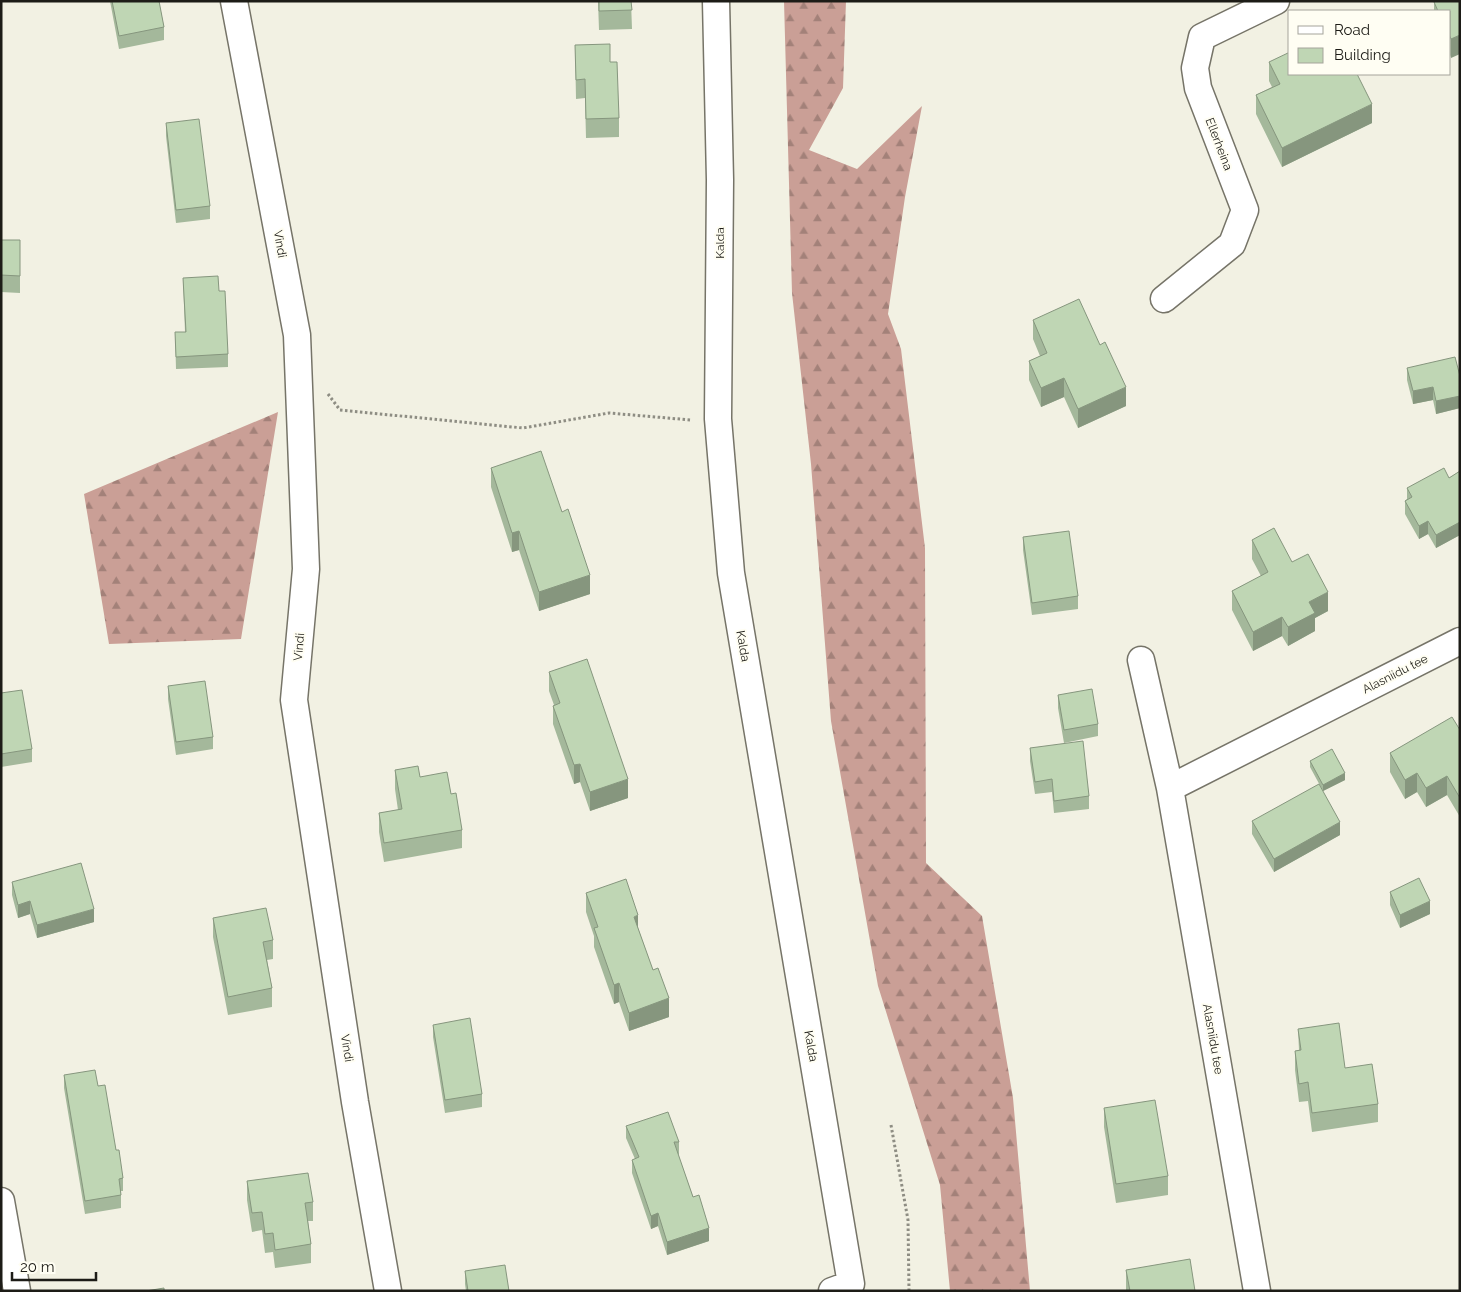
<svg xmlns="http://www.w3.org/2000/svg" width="1461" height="1292" viewBox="0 0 1461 1292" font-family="Raleway,sans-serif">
  <defs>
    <pattern id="forest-firs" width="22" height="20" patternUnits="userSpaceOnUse" patternTransform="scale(1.25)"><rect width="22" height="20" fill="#ca9f96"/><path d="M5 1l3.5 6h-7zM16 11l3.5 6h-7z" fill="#a38179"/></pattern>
  </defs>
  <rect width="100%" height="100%" fill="#f2f1e3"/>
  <path fill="url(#forest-firs)" d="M784,1H846L843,88L809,150L857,169L922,106L905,197L888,314L901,349L925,548L926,863L982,916L1013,1098L1030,1291H950L940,1185L878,986L831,721L811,464L792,293Z
    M278,412L241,639L109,644L84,494Z"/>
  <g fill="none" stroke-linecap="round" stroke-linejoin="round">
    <g stroke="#767468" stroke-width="29">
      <path id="minor" d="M234,1L297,335L306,569L294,700L355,1102L388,1291
        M716,1L720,180L718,419L731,573L851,1284L832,1291
        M1164,299L1232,244L1245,210L1198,88L1195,68L1202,37L1276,1
        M1141,660L1170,788L1257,1291
        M1170,788L1460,641
        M1,1201L17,1291"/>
    </g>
    <path stroke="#8e8d83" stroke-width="3" stroke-dasharray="2.5 2.5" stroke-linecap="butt" d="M328,394L340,410L523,428L609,413L691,420
      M891,1125L908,1220L909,1291"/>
    <use href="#minor" stroke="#fff" stroke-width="26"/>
  </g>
  <path fill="#a4b89b" d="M110,1H164L159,2L164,27V40L119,49Z
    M598,1H631L632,29L599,30Z
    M1460,1L1451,58L1450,55V11Z
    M1434,2L1438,11H1434Z
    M575,45L610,62L619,118V137L586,138L585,98L576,99Z
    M1269,62L1372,123L1282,167L1256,114V95L1272,87L1269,81Z
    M166,123L210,206V219L176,223L166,136Z
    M1,240H20V293L1,292Z
    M183,278L219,291L228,354V367L176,369L175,332H185Z
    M1033,320L1126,406L1078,428L1064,397L1041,407L1029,380V361L1040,356L1033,339Z
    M1407,368L1460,376V408L1436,414L1433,400L1413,404L1407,380Z
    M491,468L562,512L590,594L539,611L519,550L512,552L491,487Z
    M1460,471V535L1436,548L1428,534L1419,539L1405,514V501L1407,499V488L1449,478Z
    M1023,537L1078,596V609L1032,615L1023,550Z
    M1252,540L1292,562L1328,611L1315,618V631L1288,646L1282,636L1253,651L1232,610V591L1261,576L1252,559Z
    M549,672L628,798L590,811L580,782L574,784L553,724V706L554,705L549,691Z
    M168,686L213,737V749L176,755L168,699Z
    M1,693L32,749V762L1,767Z
    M1058,695L1098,724V736L1064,743L1058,708Z
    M1460,730V817L1447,795L1426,807L1417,792L1405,799L1390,772V753Z
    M1030,748L1089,796V809L1054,813L1052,792L1035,794L1030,761Z
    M1310,761L1345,780L1323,791L1310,767Z
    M395,770L420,777L451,794L462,830V848L384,862L379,832V813L398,810L395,789Z
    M1252,821L1340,835L1274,872L1252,834Z
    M12,882L94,922L37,938L30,914L18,918L12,895Z
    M1390,892L1430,914L1400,928L1390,905Z
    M586,893L638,928L669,1017L629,1031L619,1002L614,1004L594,947V936L586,912Z
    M213,918L273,940V959L267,960L272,988V1007L228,1015L213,937Z
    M433,1025L482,1094V1107L445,1113L433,1037Z
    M1298,1029L1345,1068L1378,1104V1122L1312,1132L1308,1101L1299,1102L1295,1070V1051L1299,1050Z
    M64,1075L98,1086L116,1150L123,1178V1191H121V1208L85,1214L64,1088Z
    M1104,1108L1168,1176V1195L1116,1203L1104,1127Z
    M626,1126L679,1142V1154L678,1155L709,1241L667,1255L658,1226L651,1229L632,1173V1160L635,1159L626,1138Z
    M247,1181L313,1202V1221H308L311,1244V1263L275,1268L273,1252L265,1253L262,1230L252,1232L247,1200Z
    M1126,1270L1195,1291H1126Z
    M465,1271L509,1291H466L465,1284Z"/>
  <path fill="#86967e" d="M1460,35V54L1451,58V39Z
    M1372,104V123L1282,167V148Z
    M1064,378V397L1041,407V388Z
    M1126,387V406L1078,428V409Z
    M1433,387V400L1413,404V391Z
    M1460,396V408L1436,414V401Z
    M1428,521V534L1419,539V526Z
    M1460,522V535L1436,548V535Z
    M519,531V550L512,552V533Z
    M590,575V594L539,611V592Z
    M1328,592V611L1315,618V631L1288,646V627L1309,602Z
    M1282,617V636L1253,651V632Z
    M580,764V782L574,784V765Z
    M1345,773V780L1323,791V785Z
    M1417,773V792L1405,799V780Z
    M1447,776V795L1426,807V788Z
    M628,779V798L590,811V792Z
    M1340,822V835L1274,872V859Z
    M30,901V914L18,918V905Z
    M1430,901V914L1400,928V915Z
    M94,909V922L37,938V925Z
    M638,915V934L634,917Z
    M619,983V1002L614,1004V985Z
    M669,998V1017L629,1031V1013Z
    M658,1213V1226L651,1229V1216Z
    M709,1228V1241L667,1255V1242Z"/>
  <path fill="#bfd6b4" stroke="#86967e" d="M112,1H159L164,27L119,36Z
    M599,1H631L632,10L599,11Z
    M1436,1H1460V35L1451,39L1450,36V11H1438L1434,2Z
    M610,44V62H617L619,118L586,119L585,79L576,80L575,45Z
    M1290,52V74H1357L1372,104L1282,148L1256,95L1280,84L1269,62Z
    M199,119L210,206L176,210L166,123Z
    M1,240H20V276L1,275Z
    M218,276L219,291H225L228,354L176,357L175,332H186L183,278Z
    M1079,299L1100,345L1105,342L1126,387L1078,409L1064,378L1041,388L1029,361L1047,353L1033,320Z
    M1455,357L1460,376V396L1436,401L1433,387L1413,391L1407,368Z
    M541,451L562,512L568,509L590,575L539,592L519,531L512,533L491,468Z
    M1444,468L1449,478L1460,471V522L1436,535L1428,521L1419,526L1405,501L1412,497L1407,488Z
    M1274,528L1292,562L1308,554L1328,592L1309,602L1315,613L1288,627L1282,617L1253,632L1232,591L1268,572L1252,540Z
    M1069,531L1078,596L1032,603L1023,537Z
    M587,659L628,779L590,792L580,764L574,765L553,706L560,703L549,672Z
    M205,681L213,737L176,742L168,686Z
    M1092,689L1098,724L1064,730L1058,695Z
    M22,690L32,749L1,754V693Z
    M1452,717L1460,730V798L1447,776L1426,788L1417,773L1405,780L1390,753Z
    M1083,741L1089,796L1054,801L1052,779L1035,782L1030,748Z
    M1332,749L1345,773L1323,785L1310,761Z
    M418,766L420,777L447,772L451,794L456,793L462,830L384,843L379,813L402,809L395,770Z
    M1319,784L1340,822L1274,859L1252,821Z
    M81,863L94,909L37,925L30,901L18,905L12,882Z
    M1419,878L1430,901L1400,915L1390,892Z
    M626,879L638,915L634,917L653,970L658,968L669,998L629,1013L619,983L614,985L594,928L598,927L586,893Z
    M266,908L273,940L263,942L272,988L228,997L213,918Z
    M470,1018L482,1094L445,1100L433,1025Z
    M1339,1023L1345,1068L1372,1064L1378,1104L1312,1113L1308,1082L1299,1084L1295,1051L1301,1050L1298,1029Z
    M95,1070L98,1086L105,1085L116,1150H119L123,1178L119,1179L121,1195L85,1201L64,1075Z
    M1155,1100L1168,1176L1116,1184L1104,1108Z
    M668,1112L679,1142H674L693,1197L699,1195L709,1228L667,1242L658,1213L651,1216L632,1160L639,1157L626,1126Z
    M308,1173L313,1202L305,1203L311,1244L275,1250L273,1233L265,1234L262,1212L252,1213L247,1181Z
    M1190,1259L1195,1291H1130L1126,1270Z
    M505,1265L509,1291H468L465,1271Z
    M164,1288V1291H146Z"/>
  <g text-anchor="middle" stroke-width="4" stroke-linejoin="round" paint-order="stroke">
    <g font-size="12" fill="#1d1c17" stroke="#fffef3">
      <text transform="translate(1219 144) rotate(69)" y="4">Ellerheina</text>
      <text transform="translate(720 243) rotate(-90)" y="4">Kalda</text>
      <text transform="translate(280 244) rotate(80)" y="4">Vindi</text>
      <text transform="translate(743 646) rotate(80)" y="4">Kalda</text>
      <text transform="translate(299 647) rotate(-85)" y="4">Vindi</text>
      <text transform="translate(1395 674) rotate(-27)" y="4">Alasniidu tee</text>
      <text transform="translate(1213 1039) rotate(80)" y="4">Alasniidu tee</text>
      <text transform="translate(811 1046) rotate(80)" y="4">Kalda</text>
      <text transform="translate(347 1048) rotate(81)" y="4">Vindi</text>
    </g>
  </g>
  <rect width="1461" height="1292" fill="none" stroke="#1d1c17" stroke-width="5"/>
  <rect x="1288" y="10" width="162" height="65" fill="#fffef3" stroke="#a5a49b"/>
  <rect x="1298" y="26" width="25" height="8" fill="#ffffff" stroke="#a5a49b"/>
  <text x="1334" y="35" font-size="15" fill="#1d1c17">Road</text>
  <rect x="1298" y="48" width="25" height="15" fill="#bfd6b4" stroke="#a5a49b"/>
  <text x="1334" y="60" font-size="15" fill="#1d1c17">Building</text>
  <path d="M12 1272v8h84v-8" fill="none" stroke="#1d1c17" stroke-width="2.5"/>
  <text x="20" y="1272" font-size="15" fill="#1d1c17" stroke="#fffef3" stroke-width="4" paint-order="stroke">20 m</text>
</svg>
